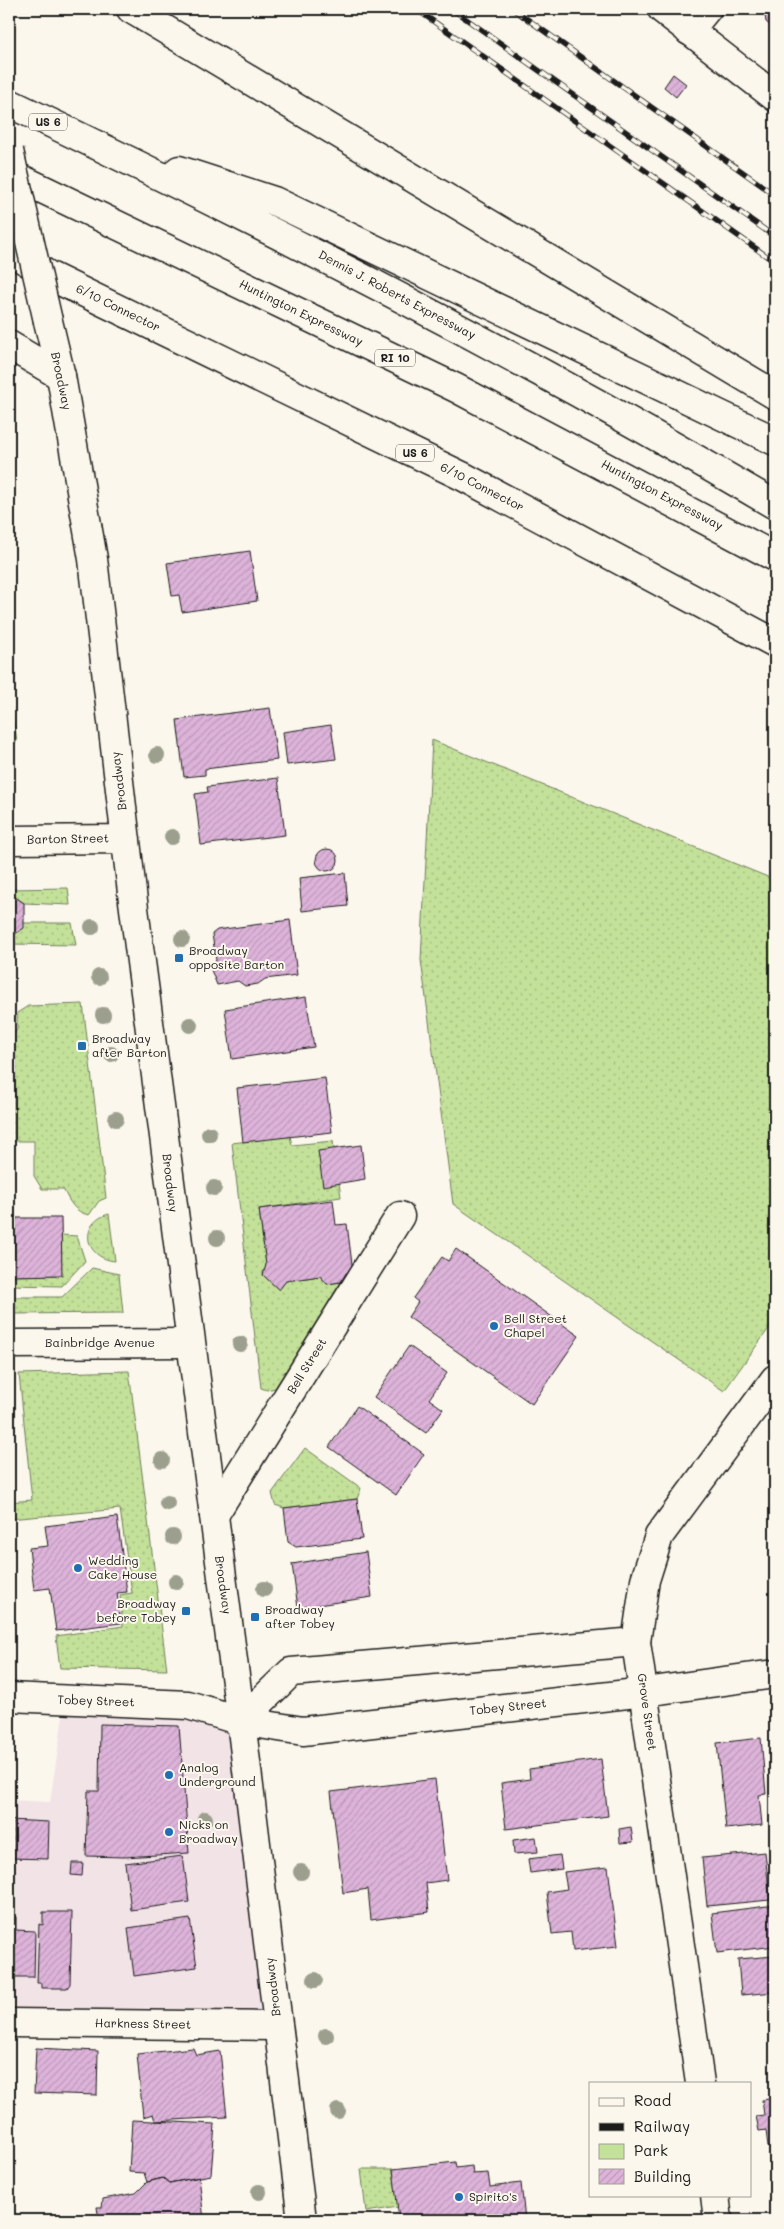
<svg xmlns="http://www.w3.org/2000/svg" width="784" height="2229" viewBox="0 0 784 2229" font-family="Mali,sans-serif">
  <defs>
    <pattern id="green-dots" width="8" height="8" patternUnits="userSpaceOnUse" patternTransform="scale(1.25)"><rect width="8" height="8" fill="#c3e199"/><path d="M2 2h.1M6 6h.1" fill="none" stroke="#a7c083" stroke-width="1.8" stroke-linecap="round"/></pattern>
    <pattern id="building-hatch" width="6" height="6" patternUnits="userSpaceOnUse" patternTransform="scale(1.25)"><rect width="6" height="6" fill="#ddb3da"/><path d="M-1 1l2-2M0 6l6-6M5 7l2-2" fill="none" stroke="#bd99ba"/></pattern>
  </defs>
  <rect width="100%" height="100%" fill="#fbf7ec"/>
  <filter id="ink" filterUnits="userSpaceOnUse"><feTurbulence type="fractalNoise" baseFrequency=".02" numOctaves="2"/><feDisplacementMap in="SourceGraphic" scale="10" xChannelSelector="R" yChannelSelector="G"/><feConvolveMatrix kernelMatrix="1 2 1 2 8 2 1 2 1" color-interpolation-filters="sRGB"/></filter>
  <g filter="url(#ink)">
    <path fill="#f2e3e7" d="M82,1694L223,1699L263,2028L9,2026V1800L50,1802L66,1696Z"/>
    <path fill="url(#green-dots)" stroke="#707e5a" d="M432,740L775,880V1320L724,1391L453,1204L421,960Z
      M68,888L70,905L24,903L9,893V889Z
      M23,923H72L76,945L9,944V936L12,935Z
      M83,1004L106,1198L99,1201L89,1215C74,1212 70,1202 63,1189H42L34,1176V1141H9V1038L17,1030V1013L28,1006Z
      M290,1136L292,1145L333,1141L341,1197L259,1209L266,1265L263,1275L278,1289L286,1281L320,1276L327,1284L341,1282L275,1388L267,1390L261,1388L232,1143Z
      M109,1214L115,1261C83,1258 79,1222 109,1214Z
      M61,1235L77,1236L85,1261L62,1286L9,1285V1276L61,1275Z
      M92,1268L119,1274L123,1313L9,1314V1297H62Z
      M129,1371L167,1670L60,1668L56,1636L123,1626L120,1595L132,1593L120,1509L9,1519V1502L32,1500L19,1374Z
      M305,1448L361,1488L357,1499L284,1508L275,1505L272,1493Z
      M361,2169H393L398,2207L366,2212Z"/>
    <path fill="#c3e199" stroke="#707e5a" d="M9,691L17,741L9,750Z"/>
    <path fill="url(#building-hatch)" stroke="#1c1c1c" d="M764,9H775V29L766,22Z
      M673,74L686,84L676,97L664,87Z
      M250,551L257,601L182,612L179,595L172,596L167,563Z
      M270,708L277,760L205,769V775L184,777L177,720Z
      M331,725L336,759L287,765L283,732Z
      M278,778L285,835L201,845L195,794L208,792L207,787Z
      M316 860a11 11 0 1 1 22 0a11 11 0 1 1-22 0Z
      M345,873L348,906L302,911L299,878Z
      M9,893L24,903V928L12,936H9Z
      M290,920L297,975L265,979L258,984L245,986L238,981L217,985L211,970L216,960L212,934L217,930Z
      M306,997L314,1047L232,1059L225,1009Z
      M325,1078L332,1132L243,1142L237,1088Z
      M361,1145L365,1179L323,1186L318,1151Z
      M333,1200L336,1225L347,1224L353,1272L346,1273L341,1282L327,1284L320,1276L286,1281L279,1290L263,1275L266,1265L259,1209Z
      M9,1218H61L62,1275L9,1276Z
      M456,1249L579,1336L532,1404L408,1317L418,1302L413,1298L442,1257L448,1261Z
      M409,1346L447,1373L429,1399L443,1409L426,1433L374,1397Z
      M357,1406L424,1454L396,1495L329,1447Z
      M357,1499L362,1539L296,1547L288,1542L284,1508Z
      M117,1517L127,1592L117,1593L121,1623L56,1631L50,1588L34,1590L29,1548L48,1546L45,1526Z
      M366,1552L372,1597L298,1608L292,1564Z
      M100,1724L179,1726L189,1853L124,1857L86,1856L88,1791H99Z
      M761,1738L766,1794L759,1795L762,1825L726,1829L717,1743Z
      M601,1759L608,1816L506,1829L501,1783L530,1779L529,1769Z
      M435,1779L447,1880L426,1883L429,1912L371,1920L368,1889L343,1893L331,1792Z
      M9,1820L49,1822L48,1859L9,1858Z
      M631,1827L633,1842L620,1843L619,1829Z
      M536,1837L538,1852L514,1854L513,1840Z
      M765,1852L770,1900L707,1906L702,1858Z
      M560,1855L562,1869L530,1873L528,1859Z
      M183,1856L189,1902L131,1910L125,1863Z
      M72,1863H83L82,1876L71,1875Z
      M608,1867L618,1946L573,1951L571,1932L552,1934L547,1892L567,1889L564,1872Z
      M775,1905V1946L717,1953L712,1913Z
      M43,1912H72L70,1984L67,1988H41V1983H37L39,1924L43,1925Z
      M9,1916L16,1917V1930L35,1931L34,1977H14V1982H9Z
      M190,1919L197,1967L134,1976L128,1928Z
      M775,1956V1992L741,1995L738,1959Z
      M36,2048L98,2051L97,2095L34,2093Z
      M193,2048L196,2055L220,2051L227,2117L155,2121L153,2114L143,2117L137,2054Z
      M775,2098V2146L768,2147L766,2130L759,2131L756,2116L764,2115L762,2100Z
      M132,2120L215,2124L211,2175L169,2183L163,2178L147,2182L144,2173L129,2172Z
      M455,2162L456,2168L472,2166L473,2174L488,2173L490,2187L521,2183L525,2220H399L393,2169Z
      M199,2177L204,2220H99L97,2207H102L103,2199L136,2193L147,2182L163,2178L169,2183Z"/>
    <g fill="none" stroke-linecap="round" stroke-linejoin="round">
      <g stroke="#1c1c1c" stroke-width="31">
        <path id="street" d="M689,31L707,9
          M9,1344L190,1343
          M214,1515L400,1216
          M9,1697L188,1705L241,1721
          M9,2023L277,2026
          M700,2083L636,1642L645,1580L659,1536L775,1379
          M715,2195L718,2220"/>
      </g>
      <g stroke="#1c1c1c" stroke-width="31">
        <path id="secondary" d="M662,9L775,97
          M48,321L61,376L93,559L133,901L241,1721L302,2220
          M9,840L126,839
          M241,1721L303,1731L645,1692L775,1674
          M241,1721L291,1672L636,1642"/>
      </g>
      <g stroke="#1c1c1c" stroke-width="31">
        <path id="highway" d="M131,9L775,395
          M9,103C270,227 526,358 775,505
          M179,170L274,201L775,441
          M9,173L456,388L775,557
          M9,250L48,275L464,477L775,643
          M9,345L61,376"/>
      </g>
      <use href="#street" stroke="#fbf7ec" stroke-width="28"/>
      <use href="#secondary" stroke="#fbf7ec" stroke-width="28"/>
      <use href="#highway" stroke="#fbf7ec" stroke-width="28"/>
      <g stroke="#1c1c1c" stroke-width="5.5">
        <path id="rail" d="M416,9L775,262
          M452,9L775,237
          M513,9L775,195"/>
      </g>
      <use href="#rail" stroke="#fbf7ec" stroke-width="4" stroke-dasharray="11" stroke-linecap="butt"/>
      <g stroke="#1c1c1c" stroke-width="31" stroke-linecap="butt">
        <path id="secondary-bridge" d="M9,151L48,321"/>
      </g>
      <use href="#secondary-bridge" stroke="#fbf7ec" stroke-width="28"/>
    </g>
    <g fill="#9c9f8e">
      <circle cx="157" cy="755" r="8"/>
      <circle cx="172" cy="837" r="8"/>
      <circle cx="92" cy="927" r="8"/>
      <circle cx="182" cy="939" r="8"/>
      <circle cx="99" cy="977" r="8"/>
      <circle cx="103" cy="1015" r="8"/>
      <circle cx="190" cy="1025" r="8"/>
      <circle cx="111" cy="1054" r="8"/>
      <circle cx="116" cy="1119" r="8"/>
      <circle cx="209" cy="1134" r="8"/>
      <circle cx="214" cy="1188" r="8"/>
      <circle cx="217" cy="1238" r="8"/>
      <circle cx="240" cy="1344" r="8"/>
      <circle cx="162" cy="1460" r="8"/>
      <circle cx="167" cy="1503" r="8"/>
      <circle cx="173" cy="1537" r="8"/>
      <circle cx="176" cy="1582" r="8"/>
      <circle cx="264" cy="1589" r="8"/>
      <circle cx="205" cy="1819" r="8"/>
      <circle cx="301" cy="1872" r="8"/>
      <circle cx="315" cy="1980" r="8"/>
      <circle cx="326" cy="2036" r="8"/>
      <circle cx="338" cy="2111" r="8"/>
      <circle cx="259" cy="2192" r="8"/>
    </g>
  </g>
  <g fill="#1f6fb2" stroke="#fbf7ec" stroke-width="2">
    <rect x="174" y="953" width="10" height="10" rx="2.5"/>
    <rect x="77" y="1041" width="10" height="10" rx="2.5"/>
    <circle cx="494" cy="1326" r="5"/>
    <circle cx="78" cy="1568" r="5"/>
    <rect x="181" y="1606" width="10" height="10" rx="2.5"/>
    <rect x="250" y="1612" width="10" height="10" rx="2.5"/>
    <circle cx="169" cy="1775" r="5"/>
    <circle cx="169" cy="1832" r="5"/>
    <circle cx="459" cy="2197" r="5"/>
  </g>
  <g text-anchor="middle" stroke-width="4" stroke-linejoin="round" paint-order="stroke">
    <g fill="#fbf7ec" stroke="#5f5e5a" stroke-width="1">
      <rect x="29" y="113.5" width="38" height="17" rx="4"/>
      <rect x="375" y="349.5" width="40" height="17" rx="4"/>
      <rect x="396" y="444.5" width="38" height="17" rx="4"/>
    </g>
    <g font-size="11" font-weight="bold" fill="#1c1c1c">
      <text x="48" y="126">US 6</text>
      <text x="395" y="362">RI 10</text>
      <text x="415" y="457">US 6</text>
    </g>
    <g font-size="12" fill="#1c1c1c" stroke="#fbf7ec">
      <text transform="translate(397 295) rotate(28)" y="4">Dennis J. Roberts Expressway</text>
      <text transform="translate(118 308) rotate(26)" y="4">6/10 Connector</text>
      <text transform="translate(301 313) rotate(26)" y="4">Huntington Expressway</text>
      <text transform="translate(61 381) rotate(78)" y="4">Broadway</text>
      <text transform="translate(482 487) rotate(27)" y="4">6/10 Connector</text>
      <text transform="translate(662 495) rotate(28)" y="4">Huntington Expressway</text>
      <text transform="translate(119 781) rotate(-97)" y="4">Broadway</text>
      <text transform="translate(68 839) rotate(-1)" y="4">Barton Street</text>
      <text transform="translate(170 1183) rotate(83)" y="4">Broadway</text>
      <text x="100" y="1347">Bainbridge Avenue</text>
      <text transform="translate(307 1366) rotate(-58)" y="4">Bell Street</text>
      <text transform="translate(223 1585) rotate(82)" y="4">Broadway</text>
      <text transform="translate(96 1701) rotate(2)" y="4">Tobey Street</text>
      <text transform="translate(508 1707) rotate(-6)" y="4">Tobey Street</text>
      <text transform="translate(647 1712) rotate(82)" y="4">Grove Street</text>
      <text transform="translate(273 1987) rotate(-97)" y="4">Broadway</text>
      <text transform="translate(143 2024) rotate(1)" y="4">Harkness Street</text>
    </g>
    <g font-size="12" fill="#1c1c1c" stroke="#fbf7ec" text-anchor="start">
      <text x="189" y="955">Broadway<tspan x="189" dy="14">opposite Barton</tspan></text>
      <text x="92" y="1043">Broadway<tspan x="92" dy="14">after Barton</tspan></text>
      <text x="504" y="1323">Bell Street<tspan x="504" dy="14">Chapel</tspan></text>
      <text x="88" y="1565">Wedding<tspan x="88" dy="14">Cake House</tspan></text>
      <text x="176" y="1608" text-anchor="end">Broadway<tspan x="176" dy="14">before Tobey</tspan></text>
      <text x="265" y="1614">Broadway<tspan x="265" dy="14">after Tobey</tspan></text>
      <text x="179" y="1772">Analog<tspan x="179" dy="14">Underground</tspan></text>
      <text x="179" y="1829">Nicks on<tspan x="179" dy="14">Broadway</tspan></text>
      <text x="469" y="2201">Spirito's</text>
    </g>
  </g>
  <rect width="784" height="2229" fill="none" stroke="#fbf7ec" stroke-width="30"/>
  <rect x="15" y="15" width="754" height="2199" fill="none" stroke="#1c1c1c" stroke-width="2" filter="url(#ink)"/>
  <rect x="589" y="2082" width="162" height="115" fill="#fbf7ec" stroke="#a29f99"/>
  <rect x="599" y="2098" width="25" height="8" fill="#fbf7ec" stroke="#a29f99"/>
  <text x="634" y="2106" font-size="15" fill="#1c1c1c">Road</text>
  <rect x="599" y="2123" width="25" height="8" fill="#1c1c1c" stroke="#a29f99"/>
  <text x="634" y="2132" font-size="15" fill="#1c1c1c">Railway</text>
  <rect x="599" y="2144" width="25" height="15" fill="#c3e199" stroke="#a29f99"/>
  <text x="634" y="2156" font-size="15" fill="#1c1c1c">Park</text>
  <rect x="599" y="2169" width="25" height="15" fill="url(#building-hatch)" stroke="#a29f99"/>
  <text x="634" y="2182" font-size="15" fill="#1c1c1c">Building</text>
</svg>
